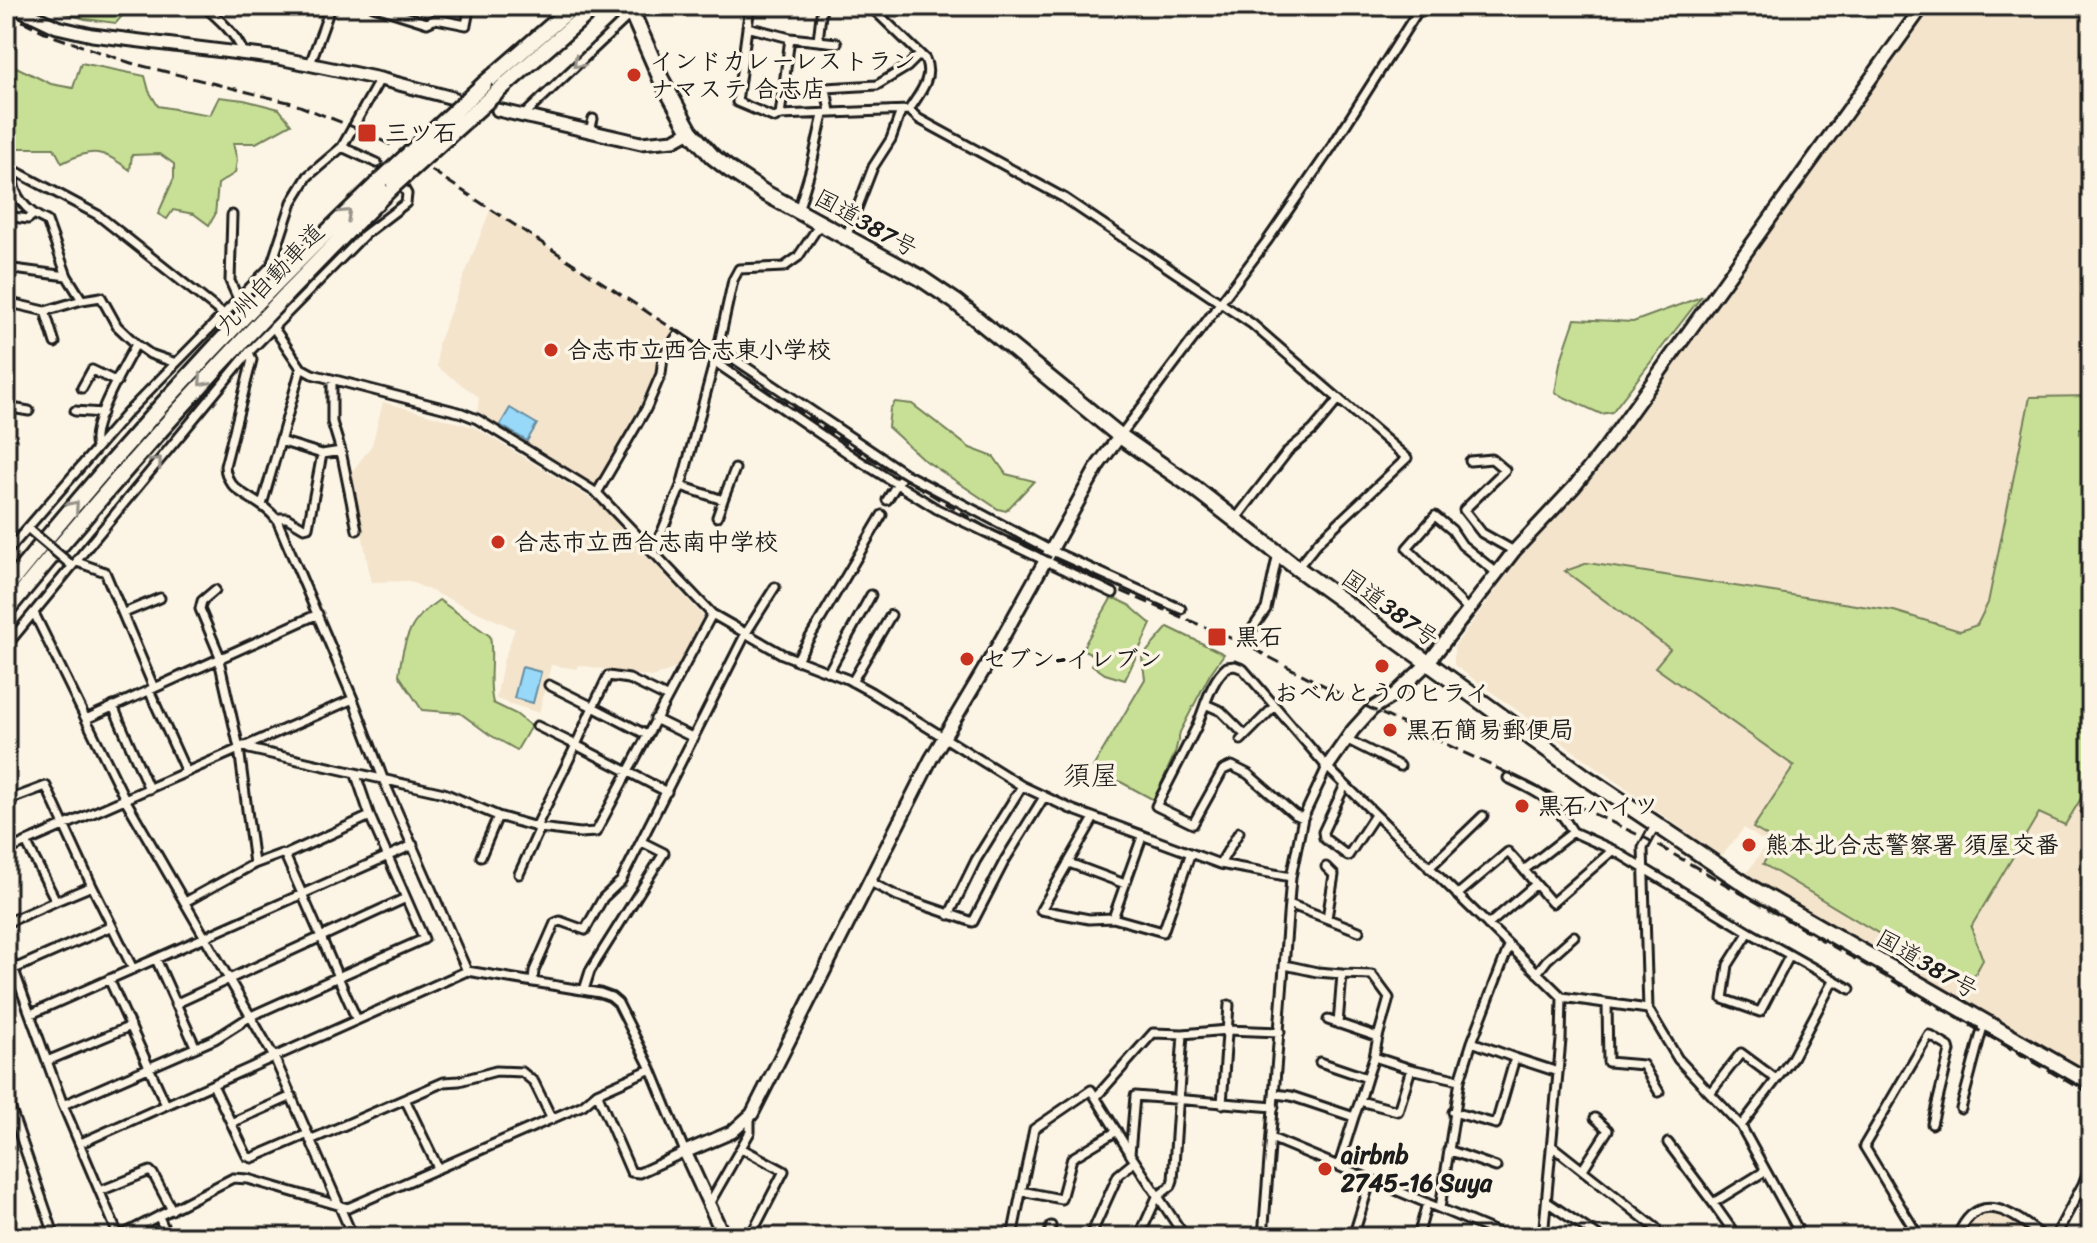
<svg xmlns="http://www.w3.org/2000/svg" width="2097" height="1243" viewBox="0 0 2097 1243" font-family="Sriracha,'Klee One',sans-serif">
  <rect width="100%" height="100%" fill="#fcf5e5"/>
  <filter id="ink" filterUnits="userSpaceOnUse"><feTurbulence type="fractalNoise" baseFrequency=".0125" numOctaves="2"/><feDisplacementMap in="SourceGraphic" scale="16" xChannelSelector="R" yChannelSelector="G"/><feConvolveMatrix kernelMatrix="1 2 1 2 8 2 1 2 1" color-interpolation-filters="sRGB"/></filter>
  <g filter="url(#ink)">
    <path fill="#f4e4cc" d="M1933,6H2091V1075L1746,874L1767,844L1744,828L1721,857L1454,665V647L1525,550L1578,493Z
      M491,208L676,333L660,357L657,373L596,488L477,415L479,397L437,367L438,343Z
      M383,402L474,427L598,503L706,619L679,667L651,677L579,665L577,669L551,665L539,713L496,699L503,662L515,629L409,581L371,582L351,473L372,445Z
      M1998,1214L2007,1215L2037,1237H1961L1972,1220L1982,1215Z"/>
    <path fill="#c8e096" stroke="#727e59" stroke-width="2" d="M43,6H136L127,10L116,23L85,19Z
      M6,62L51,84L73,88L81,63L145,76L149,91L158,106L210,115L219,97L244,100L279,109L291,124L256,143H233L237,160L235,173L218,184L215,215L209,225L194,214L173,210L167,219L158,214L174,178V164L160,154L132,155L130,170C101,150 95,147 62,163L54,148H6Z
      M1701,297L1612,412L1601,414L1555,393L1560,363L1575,319L1633,322Z
      M2091,396V782L2065,825L2039,813L1971,927L1983,960L1968,987L1763,864L1777,842L1753,828L1794,766L1655,667L1670,649L1565,571L1588,563L1894,611L1960,631L1977,625L1988,603L2030,397Z
      M895,402L912,404L970,448L994,457L1006,474L1034,481L1006,511L998,509L923,459L888,427L890,409Z
      M1112,597L1129,605L1151,624L1125,680L1105,674L1092,665L1096,656L1082,649Z
      M439,600L490,636C494,659 487,680 493,703L516,714L531,726L517,750L490,735L460,713L422,710L399,675C403,641 409,620 439,600Z
      M1168,627L1224,654L1210,674L1180,732L1175,753L1154,800L1093,767L1145,679L1142,657Z"/>
    <path fill="#98d8f9" stroke="#668da1" stroke-width="2" d="M510,408L537,424L527,441L500,425Z
      M522,667L541,672L533,703L514,698Z"/>
    <g fill="none" stroke-linecap="round" stroke-linejoin="round">
      <g stroke="#1c1c1c" stroke-width="13">
        <path id="street" d="M204,6C218,18 236,34 243,52
          M307,6L328,13
          M373,6L427,23L436,19L466,25L468,15L467,6
          M750,6L737,102L775,118L780,115
          M870,6L925,59C934,78 919,94 909,110
          M747,27L790,38L780,115L909,110L919,119L1064,198L1252,324L1407,458L1319,541L1297,568
          M790,38L837,43
          M818,41L822,6
          M310,64L331,6
          M830,112L826,88L877,85L907,67L920,54
          M524,115L639,6
          M590,131L593,119
          M342,147L377,163
          M6,166L98,215L224,315
          M15,172C8,193 28,213 47,221L67,276L82,300
          M798,211L811,168L823,115
          M232,215L230,281L239,301
          M6,216L28,219L33,215
          M846,237L873,167L891,139L901,111
          M6,268L67,276
          M6,302L45,311L82,300L101,297L117,326L136,344
          M45,311L55,343
          M273,327L301,368L312,374L462,413L477,419L597,493L712,614L782,654L847,679L871,692L1022,786L1071,809L1220,864L1291,877
          M718,348L904,473L1050,550L1181,609
          M249,352L252,360L225,466C226,495 261,497 277,520L353,699L384,781L467,971
          M82,388L92,370L117,382
          M6,407L29,411
          M75,411L102,413
          M1120,436L1267,241L1331,148L1421,6
          M280,441L322,454L341,451L332,422V381
          M96,447C88,426 125,365 136,344L150,354L176,363
          M341,451L357,530
          M1470,461L1492,459L1505,470L1464,510L1482,533L1514,551
          M681,486L723,500L735,469
          M597,493L646,409L661,374L663,357L677,336L855,458L937,509L1113,593
          M887,500L904,473
          M262,505L301,368
          M717,517L723,500
          M276,518H287L304,528L308,527L322,454
          M1235,520L1288,451L1313,430L1339,399
          M6,553L127,413L271,266L292,202L308,176L342,147L380,79
          M653,553L681,486L718,348L733,280L739,269L784,267L798,257L820,224
          M77,562L105,572L154,688
          M215,590L202,601L200,609L221,659
          M1469,611L1407,548L1435,516L1452,530L1462,545L1497,573
          M34,613L125,799L274,1057L353,1237
          M124,613L160,598
          M1253,628L1266,609L1278,553
          M6,646L249,352L364,235L406,203L407,194L403,187
          M796,661L882,515
          M829,671L871,595
          M852,682L891,615
          M549,685L593,707L608,676L629,679L666,697
          M149,690L186,772
          M1205,704L1221,711L1245,735
          M113,706L149,789
          M86,719L318,614
          M655,719L694,738
          M537,726L576,745L593,707L647,735
          M1346,739L1400,766
          M1241,740L1275,706
          M244,746L249,749L444,793L498,816L540,828L580,833L596,832L712,614
          M1508,778C1542,794 1553,799 1573,832
          M1345,785L1323,832L1324,838L1348,856L1375,815
          M6,801L46,786L92,886L56,901L26,842
          M1094,818L1041,910L1089,919L1113,918L1163,932L1190,855
          M1303,818L1294,814L1248,774L1232,766L1223,770L1193,824L1156,806C1170,780 1183,754 1196,728C1205,708 1210,681 1227,667L1235,666L1243,669L1327,767L1562,997L1561,1040L1543,1237
          M1656,824L1643,848L1648,1009L1678,1059L1741,1126L1802,1237
          M536,827L576,745L667,792
          M1613,850L1552,903L1524,870L1573,832L1613,850L1749,932L1728,965L1723,999L1760,1012L1790,955L1850,989
          M6,851L353,699
          M285,855L370,816
          M481,856L498,816
          M1069,863L1125,884
          M254,864L281,854L285,855L321,937L406,898
          M1220,864L1239,832
          M1326,867L1334,875L1327,918
          M1429,868L1483,816
          M519,874L540,828
          M870,882L897,896L973,922L1005,860L1044,797
          M1457,895L1508,852L1524,870
          M185,902L254,864L239,748L219,660
          M1289,904L1359,931
          M949,915L976,860L1022,786
          M1113,918L1142,837
          M6,923L56,901
          M1488,925L1536,884
          M112,926L133,969
          M1749,932L1790,955
          M6,948L63,1105L119,1237
          M156,959L195,1046
          M1285,965L1317,972L1342,974
          M14,969L112,926L92,886
          M1537,973L1547,960L1574,936
          M109,979L166,1105
          M533,982L534,971L555,923L560,921L585,930L603,898L621,881L746,633L775,587
          M584,990L590,971L664,853L642,842
          M1562,997L1648,1009
          M175,1004L321,937L338,977L424,939L370,816L356,775
          M1607,1004L1608,1062L1643,1065L1659,1092
          M31,1014L413,845
          M1328,1020L1378,1037L1374,1057
          M1338,1024L1342,974L1372,975L1389,998L1378,1037
          M1472,1042L1509,946
          M47,1061L131,1026
          M1320,1062L1367,1078L1360,1101
          M1367,1078L1374,1057L1411,1069
          M1460,1080L1472,1042L1515,1058
          M213,1085L247,1156L252,1158L308,1134
          M1710,1093L1741,1053L1776,1079
          M1275,1094L1291,1096L1354,1117L1339,1165
          M6,1095L55,1237
          M1097,1096L1153,1033L1183,1034L1227,1030L1280,1032
          M405,1099L444,1082L459,1081L496,1071L522,1072L534,1082L552,1119
          M1222,1104L1229,1005
          M63,1105L215,1039L251,1016L338,977L357,1020
          M1961,1109L1984,1022
          M1453,1112L1496,1124L1515,1058L1558,1072
          M1354,1117L1360,1101L1398,1111L1411,1069L1460,1080L1440,1208
          M231,1123L292,1096
          M1741,1126L1791,1060L1833,981
          M1271,1138L1508,1237
          M310,1140L405,1099L438,1168
          M81,1143L467,971L600,993L611,997L618,1003L651,1069L685,1152L639,1173L631,1172L597,1093
          M1668,1143L1713,1203L1765,1171
          M1552,1146L1656,1228L1648,1237
          M741,1148L784,1171L750,1237
          M1448,1150L1496,1167
          M1583,1169L1608,1130L1595,1118
          M100,1191L150,1171L153,1174L172,1210
          M1021,1191L1061,1199L1072,1158L1117,1131
          M1547,1202L1599,1237
          M1713,1203L1737,1237
          M709,1204L750,1132V1117
          M159,1217L168,1237
          M118,1237L233,1178L248,1179L348,1208L583,1105L597,1093L651,1069
          M1012,1237L1034,1129L1091,1090L1130,1153
          M1048,1237L1051,1226
          M1090,1237L1118,1175L1134,1162
          M1139,1237L1157,1197L1171,1186L1173,1180L1183,1034
          M1185,1237L1130,1154L1135,1096L1274,1107
          M1263,1237L1291,877L1303,818L1327,767
          M1353,1237L1371,1179
          M1418,1237L1427,1203
          M1919,1237L1864,1146L1929,1035L1949,1047L1950,1051L1932,1124
          M1957,1237C1978,1185 2015,1215 2044,1237
          M2055,1237L2083,1184L2091,1164"/>
      </g>
      <g stroke="#1c1c1c" stroke-width="17">
        <path id="secondary" d="M13,6L57,27L92,35L279,58L380,79L453,98
          M498,110L641,143L674,140L690,131
          M1327,767L1353,730L1372,709L1394,695L1428,663L1514,551L1574,487L1605,448L1923,6
          M724,1237L685,1152L732,1132L752,1114L931,759L995,651L1099,464L1120,436"/>
      </g>
      <g stroke="#1c1c1c" stroke-width="20">
        <path id="highway" d="M629,6L661,79L690,131L712,156L730,170L765,193L919,277L956,302L1120,436L1193,487L1297,568L1584,776L1751,888L2091,1083
          M484,84L574,6
          M498,91L596,6
          M6,588C122,444 247,307 381,180
          M6,611C128,462 257,320 394,185"/>
      </g>
      <use href="#street" stroke="#fcf5e5" stroke-width="7"/>
      <use href="#secondary" stroke="#fcf5e5" stroke-width="11"/>
      <use href="#highway" stroke="#fcf5e5" stroke-width="14"/>
      <path stroke="#1c1c1c" stroke-width="3" stroke-dasharray="12 6" stroke-linecap="butt" d="M6,13L53,36L131,63L292,103L351,126L393,146
        M431,170L865,455L984,526L1112,587L1244,644L1344,696L1647,839L2091,1095"/>
      <g stroke="#1c1c1c" stroke-width="13" stroke-linecap="butt">
        <path id="street-bridge" d="M31,531L70,564"/>
      </g>
      <g stroke="#1c1c1c" stroke-width="20" stroke-linecap="butt">
        <path id="highway-bridge" d="M381,180L484,84
          M394,185L498,91"/>
      </g>
      <use href="#street-bridge" stroke="#fcf5e5" stroke-width="7"/>
      <use href="#highway-bridge" stroke="#fcf5e5" stroke-width="14"/>
    </g>
    <defs><path id="oneway-chevron" d="M-2-3.5L2.5 0L-2 3.5" fill="none" stroke-width="1.6" stroke-linecap="round" stroke-linejoin="round" transform="scale(2)"/></defs>
    <g stroke="#97938b">
      <use href="#oneway-chevron" transform="translate(578 63) rotate(136)"/>
      <use href="#oneway-chevron" transform="translate(346 214) rotate(-44)"/>
      <use href="#oneway-chevron" transform="translate(203 381) rotate(132)"/>
      <use href="#oneway-chevron" transform="translate(157 462) rotate(-50)"/>
      <use href="#oneway-chevron" transform="translate(74 506) rotate(-49)"/>
    </g>
  </g>
  <g fill="#c8321e" stroke="#fcf5e5" stroke-width="3">
    <circle cx="634" cy="75" r="8"/>
    <rect x="357" y="123" width="20" height="20" rx="4"/>
    <circle cx="551" cy="350" r="8"/>
    <circle cx="498" cy="542" r="8"/>
    <rect x="1207" y="627" width="20" height="20" rx="4"/>
    <circle cx="967" cy="659" r="8"/>
    <circle cx="1382" cy="666" r="8"/>
    <circle cx="1390" cy="730" r="8"/>
    <circle cx="1522" cy="806" r="8"/>
    <circle cx="1749" cy="845" r="8"/>
    <circle cx="1325" cy="1169" r="8"/>
  </g>
  <g text-anchor="middle" stroke-width="7" stroke-linejoin="round" paint-order="stroke">
    <g font-size="24" font-weight="bold" fill="#1c1c1c" stroke="#fcf5e5" text-anchor="start">
      <text x="650" y="69">インドカレーレストラン<tspan x="650" dy="28">ナマステ 合志店</tspan></text>
      <text x="385" y="141">三ツ石</text>
      <text x="567" y="358">合志市立西合志東小学校</text>
      <text x="514" y="550">合志市立西合志南中学校</text>
      <text x="1235" y="645">黒石</text>
      <text x="983" y="667">セブン-イレブン</text>
      <text x="1382" y="701" text-anchor="middle">おべんとうのヒライ</text>
      <text x="1406" y="738">黒石簡易郵便局</text>
      <text x="1538" y="814">黒石ハイツ</text>
      <text x="1765" y="853">熊本北合志警察署 須屋交番</text>
      <text x="1341" y="1163">airbnb<tspan x="1341" dy="28">2745-16 Suya</tspan></text>
    </g>
    <g font-size="24" fill="#1c1c1c" stroke="#fcf5e5">
      <text transform="translate(866 223) rotate(29)" y="8">国道387号</text>
      <text transform="translate(270 279) rotate(-46)" y="8">九州自動車道</text>
      <text transform="translate(1390 608) rotate(36)" y="8">国道387号</text>
      <text transform="translate(1927 964) rotate(30)" y="8">国道387号</text>
    </g>
    <g font-size="28" fill="#1c1c1c" stroke="#fcf5e5">
      <text x="1091" y="785">須屋</text>
    </g>
  </g>
  <rect width="2097" height="1243" fill="none" stroke="#fcf5e5" stroke-width="32"/>
  <rect x="16" y="16" width="2065" height="1211" fill="none" stroke="#1c1c1c" stroke-width="3" filter="url(#ink)"/>
</svg>
